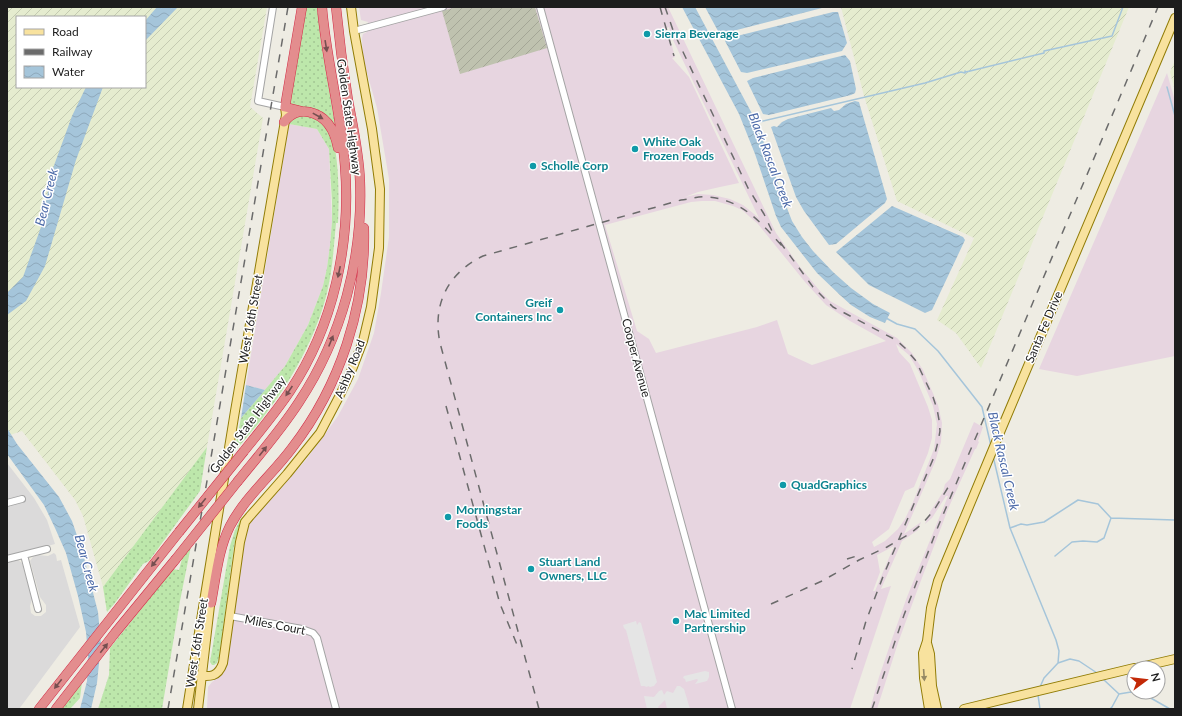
<svg xmlns="http://www.w3.org/2000/svg" width="1182" height="716" viewBox="0 0 1182 716" font-family="Lato,sans-serif">
  <defs>
    <pattern id="construction-furrows" width="10" height="10" patternUnits="userSpaceOnUse"><rect width="10" height="10" fill="#bfc2af"/><path d="M-1 1l2-2M0 10L10 0M9 11l2-2" fill="none" stroke="#a4a696"/></pattern>
    <pattern id="farmland-furrows" width="10" height="10" patternUnits="userSpaceOnUse"><rect width="10" height="10" fill="#e5eccf"/><path d="M-1 1l2-2M0 10L10 0M9 11l2-2" fill="none" stroke="#c4cab1"/></pattern>
    <pattern id="grass-dots" width="8" height="8" patternUnits="userSpaceOnUse"><rect width="8" height="8" fill="#bde7ab"/><path d="M2 2h.1M6 6h.1" fill="none" stroke="#a2c693" stroke-width="1.8" stroke-linecap="round"/></pattern>
    <pattern id="water-waves" width="16" height="10" patternUnits="userSpaceOnUse"><rect width="16" height="10" fill="#a5c5da"/><path d="M0 5q4-4 8 0t8 0" fill="none" stroke="#8ea9bb"/></pattern>
  </defs>
  <rect width="100%" height="100%" fill="#eeece3"/>
  <path fill="#dbdada" d="M7,463L34,498L47,520L55,544L7,557Z
    M54,553L56,555L57,561L61,560L80,627L19,709H7V563L18,560L22,563L32,599L30,606L31,613L35,616H41L46,612V605L40,597L30,561L33,557L38,555L48,556Z"/>
  <path fill="#e7d5e0" fill-rule="evenodd" d="M359,7H668L776,233L800,267L820,291L830,301L897,338L912,353L923,370L938,405L942,423L941,442L935,462L904,534L921,522L918,530L902,541L881,589L891,586L850,709H207L208,687L212,682L222,674L225,665L245,537L249,525L257,514L305,461L338,416L358,379L374,333L381,293L389,237V179L377,108L363,59L362,38L363,34L367,32L368,22L361,20ZM669,27L673,40L759,218L743,205L730,199L713,195L698,194L685,197L698,192L720,187L739,183L689,77L672,58L675,57L667,28ZM702,201H715L733,206L742,210L758,224L805,282L826,305L850,321L886,341L812,365L788,354L777,320L757,327L656,353L649,339L637,331L605,225L691,202ZM896,344L909,355L919,372L933,406L937,424L934,449L913,502L905,519L898,529L885,541L874,547L872,542L889,529L905,491L914,487L928,453L932,438V420L928,407L910,364L899,352ZM894,546L875,591H873L880,572L877,555Z
    M1167,73L1175,101V356L1077,376L1039,369Z
    M289,124L317,129L329,149L332,222L330,245L327,268L323,286L308,325L285,366L265,390L246,385Z
    M974,422L983,427L978,441L979,442L976,449H975L948,509L917,591L898,643L877,709H870L879,677L893,636L907,597L948,496H946L932,518L925,524L930,512L943,492L945,484L950,479Z"/>
  <path fill="url(#construction-furrows)" d="M456,7H535L547,48L460,74L442,11Z"/>
  <path fill="url(#farmland-furrows)" fill-rule="evenodd" d="M7,7H267L250,107L263,118L207,447L103,587L83,516L75,500L22,431L7,436ZM17,17H145V87H17Z
    M841,7H1129L981,368L956,333L937,320L974,238L897,201L864,96Z
    M1175,60V91L1170,72Z"/>
  <path fill="url(#grass-dots)" d="M305,7H317L321,42L335,124L332,125L289,104Z
    M299,116C311,116 322,119 329,130C340,150 339,200 338,223H336C334,243 333,264 329,283C321,327 294,377 267,412C257,426 245,439 234,452L241,418L285,366L308,325L323,286L327,268L330,245L332,222V202L329,149L317,129L289,124L291,121Z
    M207,447L200,491L149,561L143,564L115,603L107,612L103,587Z
    M242,516L234,546L219,657L217,663L214,665H212L210,662L230,546L235,530Z
    M191,546L180,601L162,709H98L109,675L110,648L173,569L179,570L183,555Z
    M82,682L80,698L70,709H61Z"/>
  <path fill="#e5e5e5" d="M636,621L637,625L639,622L641,623L657,682L654,686L650,687L648,686L647,687L644,686H641L626,630L624,628L623,625Z
    M705,671L709,672V677L707,681L695,684L698,680L697,679L686,682L685,679L683,678L684,676Z
    M677,686H680L684,689L690,709H667L665,700L658,707L659,709H647L644,696L654,697L659,691L662,690L664,695L667,691L673,693Z"/>
  <path fill="url(#water-waves)" d="M157,7H178L145,41V21Z
    M682,7H695L757,123L782,195L792,221L802,237L813,251L833,272L851,288L873,304L890,313L885,323L870,317L851,305L840,295L817,273L781,227L776,216L755,154L739,114Z
    M705,7H826L725,33L718,31Z
    M833,12H838L847,43L842,51L747,73L741,72L725,41L729,38Z
    M845,55L850,61L856,89L855,93L851,95L769,115L763,114L747,81L753,78Z
    M86,87H103L76,160L45,266L26,301L7,315V293L23,277L41,227L52,171L72,116Z
    M855,101L859,102L887,199L885,203L836,244L829,245L804,211L796,197L771,127L774,126L777,127L782,122L788,119L831,108L834,111L839,110L846,104Z
    M892,206L963,237L965,240L932,310L925,313L869,285L836,252Z
    M246,385L265,390L241,418Z
    M7,428L17,444L59,497L72,521L82,550L98,612L101,644L97,683L91,709H80L87,681L88,655L86,632L78,596L66,553L55,528L44,505L7,454Z"/>
  <g fill="none" stroke-linecap="round" stroke-linejoin="round">
    <path stroke="#a5c5da" stroke-width="1.5" d="M1167,87L1175,116
      M755,123L925,83L961,72L965,73V71L966,72L1044,53V51L1112,36L1123,7
      M886,318L897,324L915,329L938,351L982,407L991,446
      M993,456L1010,528L1056,640L1059,651L1058,663
      M1010,528L1021,524L1027,525L1044,522L1078,500L1098,504L1111,518L1175,520
      M1055,556L1072,542L1083,541L1097,542L1104,538L1111,518
      M1103,679L1119,694
      M1040,687L1044,678L1058,663L1070,659L1079,661L1097,673
      M1119,694L1131,692L1149,697L1170,709
      M1038,695L1040,709
      M1110,709L1112,707L1119,694"/>
    <g stroke="#a4a4a4" stroke-width="8">
      <path id="minor" d="M273,7L258,101L285,107
        M540,7L732,709
        M354,31L443,7
        M7,503L22,499
        M24,555L38,609
        M7,559L47,549
        M230,616L302,629L313,633L317,638L336,709"/>
    </g>
    <g stroke="#917c06" stroke-width="10">
      <path id="major" d="M927,643L930,654L932,686L937,709
        M1136,668L1175,659
        M192,675C207,676 217,680 223,663L240,542L245,522L250,516L287,474L320,433L340,395L353,367L363,341L371,307L379,248L380,189L372,129L354,31L351,7
        M187,709L200,626L235,411L286,115L285,107
        M198,709L211,597
        M929,709L924,678L923,653L927,641L931,608L938,581L998,437L1175,18
        M964,709L1134,668"/>
    </g>
    <g stroke="#d22a45" stroke-width="10">
      <path id="highway" d="M301,111L285,107L302,7
        M284,122C291,114 298,110 309,112C327,116 335,131 338,148
        M244,451C260,431 276,412 290,391C334,325 351,243 345,166C341,112 326,60 322,7
        M238,481C259,455 281,430 299,402C342,337 363,258 360,181C359,153 353,127 348,100C343,69 339,38 336,7
        M211,603C216,577 218,550 230,526C245,497 272,475 292,448C340,386 366,307 364,228
        M39,709L179,532
        M56,709L115,633L175,560"/>
    </g>
    <use href="#minor" stroke="#fff" stroke-width="6"/>
    <use href="#major" stroke="#f8e29e" stroke-width="8"/>
    <use href="#highway" stroke="#e38d8e" stroke-width="9"/>
    <path stroke="#6b6b6b" stroke-width="1.5" stroke-dasharray="8 8" stroke-linecap="butt" d="M660,7L674,56
      M665,7L674,33L748,188L764,214L772,231
      M780,242L813,287L833,307L896,340L905,348L916,361L933,397L937,409L939,420L940,431L938,442L934,457L884,574L866,621L852,669
      M446,406L500,604L518,647
      M847,559L860,555
      M771,604L822,581L859,560L887,547L911,533L923,523L934,510L952,481
      M168,709L288,7
      M539,709L440,343C432,304 448,273 483,256L681,200C690,199 699,196 708,197C743,200 761,223 783,247
      M872,709L904,615L937,529L1158,7"/>
    <g stroke="#d22a45" stroke-width="10" stroke-linecap="butt">
      <path id="highway-bridge" d="M179,532L244,451
        M175,560L238,481"/>
    </g>
    <use href="#highway-bridge" stroke="#e38d8e" stroke-width="9"/>
  </g>
  <defs><path id="oneway-solid" d="M-6-.8H1V-3.2L6.5 0L1 3.2V.8H-6Z"/></defs>
  <g fill="#764f50">
    <use href="#oneway-solid" transform="translate(326 46) rotate(81)"/>
    <use href="#oneway-solid" transform="translate(318 116) rotate(29)"/>
    <use href="#oneway-solid" transform="translate(339 272) rotate(102)"/>
    <use href="#oneway-solid" transform="translate(331 341) rotate(-68)"/>
    <use href="#oneway-solid" transform="translate(289 391) rotate(124)"/>
    <use href="#oneway-solid" transform="translate(263 451) rotate(-52)"/>
    <use href="#oneway-solid" transform="translate(202 503) rotate(129)"/>
    <use href="#oneway-solid" transform="translate(155 562) rotate(129)"/>
    <use href="#oneway-solid" transform="translate(104 648) rotate(-52)"/>
    <use href="#oneway-solid" transform="translate(58 684) rotate(128)"/>
  </g>
  <use fill="#958964" href="#oneway-solid" transform="translate(924 675) rotate(86)"/>
  <g fill="#0f9aa8" stroke="#fff" stroke-width="1.5">
    <circle cx="647" cy="34" r="4"/>
    <circle cx="635" cy="149" r="4"/>
    <circle cx="533" cy="166" r="4"/>
    <circle cx="560" cy="310" r="4"/>
    <circle cx="783" cy="485" r="4"/>
    <circle cx="448" cy="517" r="4"/>
    <circle cx="531" cy="569" r="4"/>
    <circle cx="676" cy="621" r="4"/>
  </g>
  <g text-anchor="middle" stroke-width="3" stroke-linejoin="round" paint-order="stroke">
    <g font-size="12" font-weight="bold" fill="#0d838f" stroke="#fff" text-anchor="start">
      <text x="655" y="38">Sierra Beverage</text>
      <text x="643" y="146">White Oak<tspan x="643" dy="14">Frozen Foods</tspan></text>
      <text x="541" y="170">Scholle Corp</text>
      <text x="552" y="307" text-anchor="end">Greif<tspan x="552" dy="14">Containers Inc</tspan></text>
      <text x="791" y="489">QuadGraphics</text>
      <text x="456" y="514">Morningstar<tspan x="456" dy="14">Foods</tspan></text>
      <text x="539" y="566">Stuart Land<tspan x="539" dy="14">Owners, LLC</tspan></text>
      <text x="684" y="618">Mac Limited<tspan x="684" dy="14">Partnership</tspan></text>
    </g>
    <g font-size="12" fill="#1d1d1d" stroke="#fff">
      <text transform="translate(349 117) rotate(82)" y="4">Golden State Highway</text>
      <text transform="translate(251 319) rotate(-80)" y="4">West 16th Street</text>
      <text transform="translate(1044 327) rotate(-67)" y="4">Santa Fe Drive</text>
      <text transform="translate(636 358) rotate(75)" y="4">Cooper Avenue</text>
      <text transform="translate(350 369) rotate(-68)" y="4">Ashby Road</text>
      <text transform="translate(248 425) rotate(-53)" y="4">Golden State Highway</text>
      <text transform="translate(275 625) rotate(11)" y="4">Miles Court</text>
      <text transform="translate(197 643) rotate(-81)" y="4">West 16th Street</text>
    </g>
    <g font-size="13" font-style="italic" fill="#4d6ba9" stroke="#fff">
      <text transform="translate(771 160) rotate(69)" y="5">Black Rascal Creek</text>
      <text transform="translate(46 197) rotate(-76)" y="5">Bear Creek</text>
      <text transform="translate(1004 461) rotate(77)" y="5">Black Rascal Creek</text>
      <text transform="translate(87 563) rotate(75)" y="5">Bear Creek</text>
    </g>
  </g>
  <rect width="1182" height="716" fill="none" stroke="#1d1d1d" stroke-width="16"/>
  <rect x="16" y="16" width="130" height="72" fill="#ffffff" stroke="#a5a5a5"/>
  <rect x="24" y="29" width="20" height="6" fill="#f8e29e" stroke="#a5a5a5"/>
  <text x="52" y="36" font-size="12" fill="#1d1d1d">Road</text>
  <rect x="24" y="49" width="20" height="6" fill="#6b6b6b" stroke="#a5a5a5"/>
  <text x="52" y="56" font-size="12" fill="#1d1d1d">Railway</text>
  <rect x="24" y="66" width="20" height="12" fill="url(#water-waves)" stroke="#a5a5a5"/>
  <text x="52" y="76" font-size="12" fill="#1d1d1d">Water</text>
  <g transform="translate(1146 680) rotate(75)"><circle r="19" fill="#ffffff" stroke="#a5a5a5"/>
  <path d="M0-3L7 15L0 10L-7 15Z" fill="#c32907"/>
  <text y="-6" font-size="11" font-weight="bold" text-anchor="middle" fill="#1d1d1d">N</text>
  </g>
</svg>
